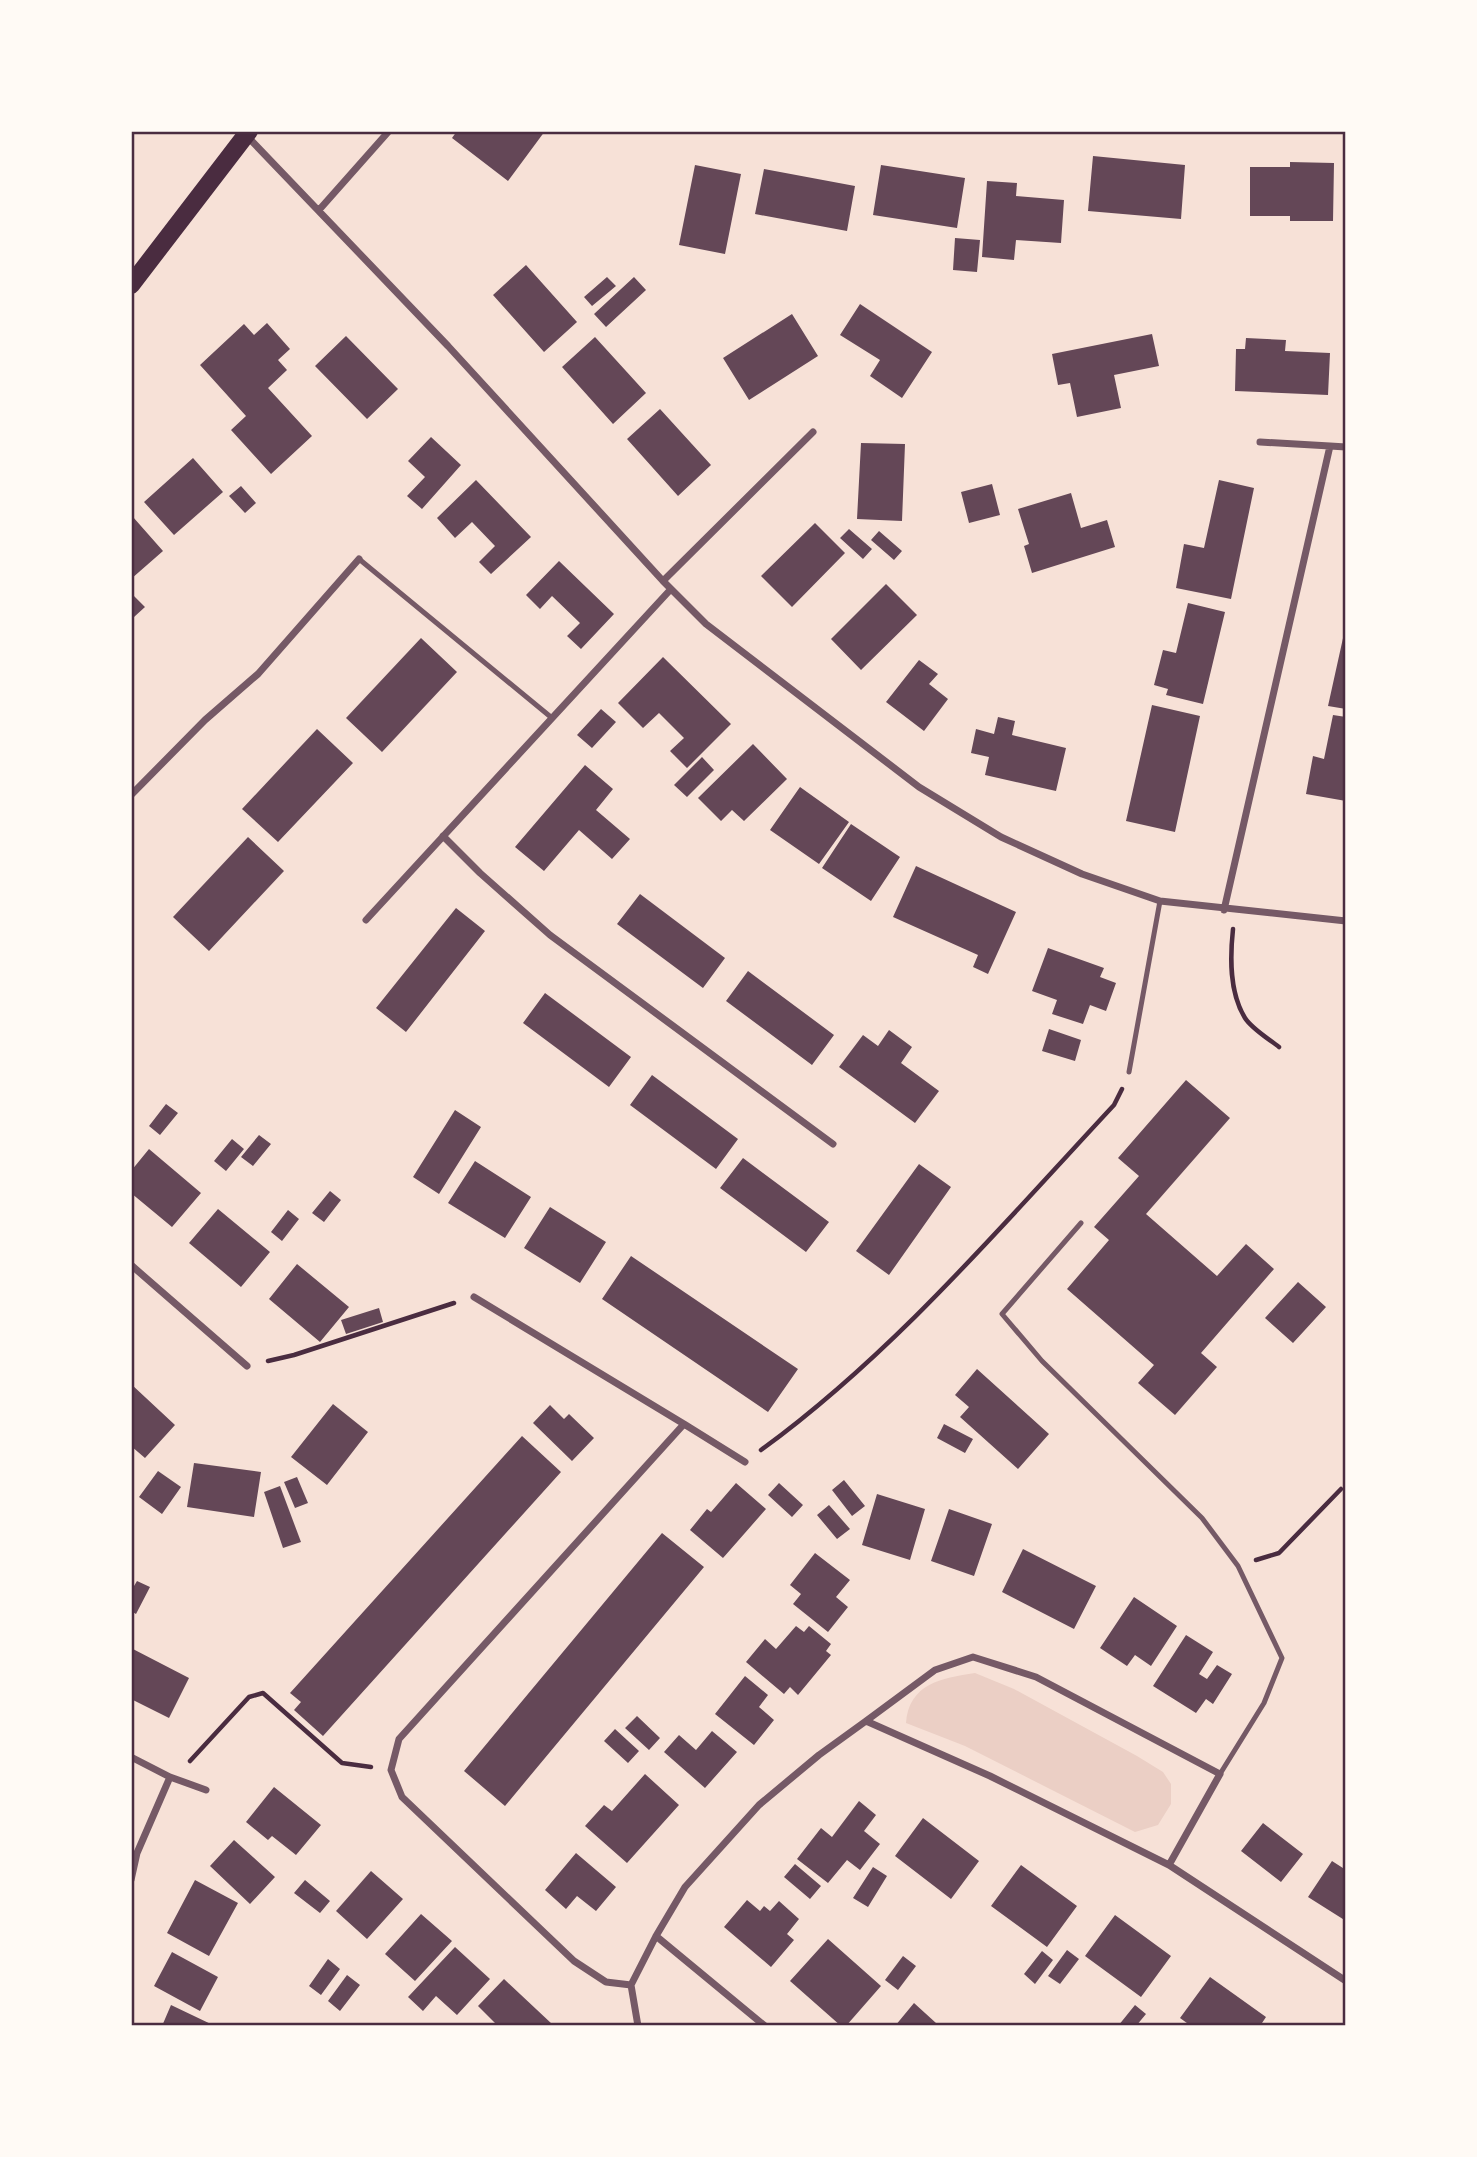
<svg xmlns="http://www.w3.org/2000/svg" width="1477" height="2157" viewBox="0 0 1477 2157" font-family="Inter,sans-serif">
  <rect width="100%" height="100%" fill="#f7e1d7"/>
  <path fill="#ebcfc5" d="M975,1673L1014,1689L1137,1756L1163,1772L1171,1784V1804L1158,1825L1135,1832L965,1746L906,1723C909,1684 941,1678 975,1673Z"/>
  <path fill="#644757" d="M457,131H545L508,181L452,138Z
    M1093,156L1185,165L1181,219L1088,211Z
    M1290,162L1334,163L1333,221H1290V216H1250V167H1290Z
    M695,165L741,174L725,254L679,245Z
    M881,165L965,178L957,228L873,215Z
    M764,169L855,186L847,231L755,214Z
    M987,181L1017,183L1016,196L1064,200L1061,243L1016,240L1014,260L982,257Z
    M955,238L980,240L977,272L953,270Z
    M526,265L577,322L544,352L493,295Z
    M607,277L616,286L592,306L584,297Z
    M634,277L646,290L606,327L594,314Z
    M860,304L932,352L902,398L870,376L880,360L840,335Z
    M792,314L818,356L749,400L723,358Z
    M267,323L290,349L278,360L287,370L268,388L312,436L271,474L231,430L246,416L200,365L244,324L254,335Z
    M1152,334L1159,366L1114,375L1121,408L1077,417L1070,383L1058,385L1052,354Z
    M346,336L398,389L367,419L315,366Z
    M595,337L646,393L613,424L562,367Z
    M1246,338L1286,340L1285,351L1330,353L1328,395L1235,391L1236,349H1245Z
    M660,409L711,465L678,496L627,439Z
    M431,437L461,465L422,509L407,496L425,477L408,461Z
    M861,443L905,444L902,521L857,519Z
    M193,458L223,492L174,535L144,502Z
    M476,480L531,537L491,574L479,562L495,546L472,522L455,538L437,518Z
    M1219,480L1254,488L1231,599L1176,588L1184,544L1204,548Z
    M992,484L1000,515L969,523L961,492Z
    M241,486L256,503L245,513L229,496Z
    M1071,493L1081,528L1107,520L1115,547L1032,573L1024,546L1029,544L1018,509Z
    M133,517L163,551L131,579V519Z
    M815,523L845,553L792,607L761,576Z
    M849,529L872,549L863,559L840,538Z
    M879,531L902,551L894,560L871,540Z
    M559,561L614,614L581,649L567,636L580,623L552,596L540,609L526,595Z
    M886,584L917,615L861,670L831,639Z
    M131,593L145,607L134,617L131,614Z
    M1188,603L1225,612L1203,704L1166,695L1168,689L1154,685L1163,650L1176,653Z
    M1345,629H1346V709L1328,706Z
    M421,638L457,672L382,752L346,718Z
    M663,657L731,724L687,768L670,751L684,738L659,713L643,728L618,703Z
    M919,660L938,674L929,684L948,699L924,731L886,702Z
    M1152,705L1200,716L1175,832L1126,821Z
    M601,709L616,722L592,748L577,735Z
    M1333,715L1346,717V801L1306,794L1313,756L1324,759Z
    M998,717L1015,721L1012,735L1066,748L1056,791L985,775L989,757L971,753L976,729L994,734Z
    M317,729L353,763L278,842L242,809Z
    M753,744L787,779L744,821L732,810L721,821L698,798Z
    M702,757L714,770L687,797L674,785Z
    M585,765L613,789L596,810L630,839L612,859L579,830L544,871L515,847Z
    M800,787L849,822L819,864L770,830Z
    M851,824L900,857L871,901L822,868Z
    M248,837L284,871L209,951L173,917Z
    M916,866L1016,912L988,974L973,967L978,955L893,917Z
    M640,894L725,958L703,988L617,924Z
    M456,908L485,931L406,1032L376,1008Z
    M1048,948L1104,968L1100,977L1116,983L1106,1011L1090,1005L1083,1024L1052,1014L1057,1000L1032,991Z
    M748,971L834,1035L812,1065L726,1001Z
    M545,993L631,1057L609,1087L523,1023Z
    M1049,1029L1081,1040L1075,1061L1042,1051Z
    M889,1030L912,1047L901,1063L939,1091L915,1123L839,1067L863,1035L878,1046Z
    M652,1075L738,1139L716,1169L630,1105Z
    M1186,1080L1230,1118L1146,1214L1217,1276L1246,1244L1274,1269L1201,1353L1217,1367L1175,1415L1138,1383L1154,1365L1067,1289L1109,1240L1094,1227L1139,1176L1118,1158Z
    M166,1104L178,1113L160,1135L149,1126Z
    M455,1110L481,1127L439,1194L413,1177Z
    M259,1135L271,1144L253,1166L241,1157Z
    M232,1139L244,1149L226,1171L214,1161Z
    M149,1149L201,1193L172,1227L131,1193V1171Z
    M743,1158L829,1222L806,1252L720,1188Z
    M475,1161L531,1197L505,1238L448,1203Z
    M919,1164L951,1187L889,1275L856,1251Z
    M330,1191L341,1200L324,1222L312,1213Z
    M550,1207L606,1242L580,1283L524,1248Z
    M218,1209L270,1252L241,1287L189,1243Z
    M288,1210L299,1219L282,1241L271,1232Z
    M631,1256L798,1369L768,1412L602,1299Z
    M297,1264L349,1307L320,1342L269,1299Z
    M1298,1282L1326,1307L1293,1343L1265,1318Z
    M379,1308L383,1322L346,1334L341,1320Z
    M977,1369L1049,1434L1018,1469L960,1417L969,1407L955,1395Z
    M131,1384L175,1425L145,1458L131,1446Z
    M333,1404L368,1432L327,1485L291,1457Z
    M550,1405L564,1419L569,1414L594,1438L572,1461L533,1423Z
    M944,1424L973,1439L965,1453L937,1438Z
    M522,1436L561,1472L323,1736L294,1710L301,1702L290,1693Z
    M194,1463L261,1472L254,1517L187,1507Z
    M158,1471L181,1487L162,1514L139,1497Z
    M297,1477L308,1503L295,1508L284,1482Z
    M844,1480L865,1506L852,1516L832,1490Z
    M736,1483L766,1509L723,1558L690,1530L707,1509L711,1512Z
    M779,1483L803,1505L792,1517L768,1495Z
    M280,1486L301,1542L283,1548L264,1492Z
    M877,1494L925,1509L910,1560L862,1545Z
    M829,1505L850,1529L837,1539L817,1515Z
    M949,1509L992,1524L974,1576L931,1561Z
    M662,1533L704,1567L505,1806L464,1771Z
    M1023,1549L1096,1586L1074,1629L1002,1592Z
    M815,1553L850,1580L836,1597L848,1607L828,1632L793,1604L801,1594L790,1585Z
    M137,1581L150,1587L136,1614L131,1611V1591Z
    M1134,1597L1177,1626L1151,1666L1135,1655L1127,1666L1100,1648Z
    M796,1626L804,1632L809,1626L831,1644L826,1651L831,1655L798,1695L790,1687L784,1694L746,1662L765,1639L776,1649Z
    M1186,1635L1213,1652L1199,1674L1207,1679L1217,1665L1232,1674L1213,1704L1206,1699L1196,1713L1153,1686Z
    M131,1648L189,1678L169,1718L131,1699Z
    M745,1676L768,1695L759,1707L774,1720L754,1745L715,1714Z
    M637,1716L660,1738L649,1750L625,1728Z
    M615,1729L639,1751L628,1763L604,1741Z
    M712,1731L737,1752L705,1788L664,1752L679,1735L696,1750Z
    M645,1774L679,1805L627,1863L585,1826L604,1805L612,1811Z
    M274,1787L321,1825L296,1855L272,1836L268,1840L246,1822Z
    M859,1801L876,1815L864,1831L880,1844L860,1870L847,1860L828,1883L797,1859L821,1828L832,1837Z
    M923,1818L979,1861L951,1899L895,1856Z
    M1263,1823L1303,1854L1281,1882L1241,1851Z
    M234,1840L275,1877L250,1904L210,1866Z
    M576,1853L616,1887L596,1911L577,1896L566,1909L545,1890Z
    M1332,1861L1346,1870V1921L1308,1897Z
    M795,1864L821,1886L810,1899L784,1877Z
    M1021,1865L1077,1906L1047,1947L991,1906Z
    M873,1867L887,1876L868,1907L853,1898Z
    M371,1871L403,1899L367,1939L336,1911Z
    M195,1880L238,1903L209,1956L167,1933Z
    M305,1880L330,1901L320,1913L294,1893Z
    M747,1900L760,1911L764,1906L770,1911L779,1901L799,1919L787,1934L794,1940L771,1967L724,1927Z
    M421,1914L452,1941L415,1981L385,1954Z
    M1115,1915L1171,1956L1141,1997L1085,1956Z
    M828,1939L881,1986L846,2026H841L790,1981Z
    M455,1947L490,1979L457,2015L436,1996L423,2011L408,1997Z
    M1067,1950L1079,1959L1060,1984L1048,1976Z
    M1042,1951L1053,1960L1035,1984L1024,1974Z
    M172,1952L218,1977L200,2011L154,1986Z
    M903,1956L916,1966L898,1990L885,1980Z
    M328,1959L340,1969L321,1995L309,1986Z
    M347,1975L360,1985L340,2011L328,2001Z
    M1210,1977L1266,2017L1260,2026H1191L1180,2018Z
    M504,1979L552,2024L550,2026H498L478,2006Z
    M914,2003L936,2023L933,2026H895Z
    M171,2005L215,2026H162Z
    M1135,2005L1146,2014L1136,2026H1118Z"/>
  <g fill="none" stroke-linecap="round" stroke-linejoin="round">
    <path stroke="#4a2c40" stroke-width="4.5" d="M1233,929C1230,957 1229,992 1245,1018C1252,1029 1269,1039 1279,1047
      M268,1361L294,1355L454,1303
      M761,1450C893,1354 1003,1224 1114,1105L1122,1089
      M1256,1560L1279,1553L1341,1489
      M190,1761L249,1697L263,1693L342,1763L371,1767"/>
    <path stroke="#755966" stroke-width="5" d="M359,559L552,718
      M1129,1072L1160,901
      M1081,1223L1002,1314L1042,1361L1202,1518L1238,1566L1282,1658L1264,1703L1220,1774"/>
    <path stroke="#755966" stroke-width="7" d="M247,136L448,346L663,581L706,624L919,787L1001,837L1082,874L1160,901L1346,921
      M319,210L389,131
      M1260,442L1330,446
      M663,581L813,432
      M131,795L205,720L258,674L359,559
      M443,836L480,873L550,935L833,1144
      M1224,910L1330,446L1346,447
      M366,920L671,589
      M131,1265L247,1366
      M474,1297L684,1424L399,1739L391,1770L402,1797L574,1961L606,1982L631,1985
      M684,1424L745,1462
      M866,1721L935,1670L973,1657L1036,1677L1220,1774L1169,1865
      M131,1757L170,1777L206,1790
      M131,1880L137,1853L170,1777
      M656,1936L765,2026
      M631,1985L656,1936L685,1887L759,1805L819,1755L866,1721L990,1776L1169,1865L1346,1981
      M631,1985L638,2026"/>
    <path stroke="#4a2c40" stroke-width="18" d="M131,285L249,131"/>
  </g>
  <rect width="1477" height="2157" fill="none" stroke="#fffaf5" stroke-width="266"/>
  <rect x="133" y="133" width="1211" height="1891" fill="none" stroke="#4a2c40" stroke-width="2.5"/>
</svg>
